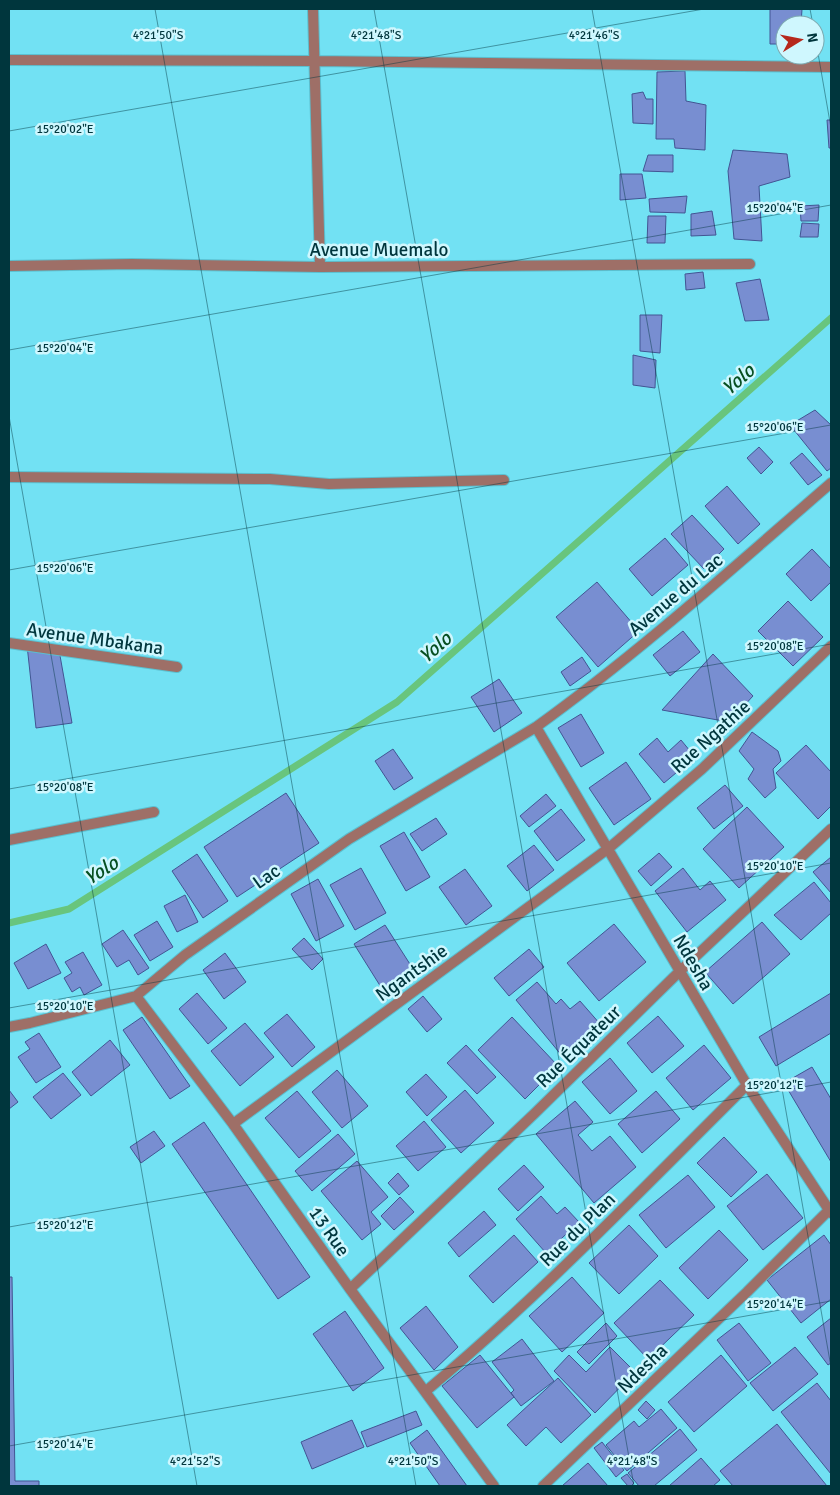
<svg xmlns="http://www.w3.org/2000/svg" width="840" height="1495" viewBox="0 0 840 1495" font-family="Signika,sans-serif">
  <rect width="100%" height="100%" fill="#72e1f3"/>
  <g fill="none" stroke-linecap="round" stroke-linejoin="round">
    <path stroke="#68c57d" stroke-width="7" d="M9,923L69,909L397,702L831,318"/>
  </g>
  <path fill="#788ed1" stroke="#425593" d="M770,9H802L801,25H785V44H770Z
    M685,71L686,101L706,105L705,150L675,148L674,139H656L657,72Z
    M643,92L646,99H653V124L633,123L632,94Z
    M827,120H831V148H829Z
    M733,150L787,154L790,177L759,186L762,241L734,239L728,171Z
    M648,155H673V172L643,171Z
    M620,174H642L646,198L620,200Z
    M687,196L685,213L650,212L649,199Z
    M819,205L818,221H801L800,206Z
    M712,211L716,235L691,236V214Z
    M648,216H666L665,243H647Z
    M802,223L819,224L818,237H800Z
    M703,272L705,288L686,290L685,274Z
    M760,279L769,320L745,321L736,283Z
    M640,315H662L660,353L640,351Z
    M633,355L656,360L655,388L633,385Z
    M815,410L831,425V468L827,471L790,425Z
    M759,447L773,462L761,474L747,458Z
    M802,453L822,475L808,485L790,463Z
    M727,486L760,524L738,544L705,506Z
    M692,515L724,549L704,569L671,534Z
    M665,538L688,565L652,596L629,569Z
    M812,549L831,569V582L811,601L786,574Z
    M597,582L639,631L598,667L556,617Z
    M788,601L823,637L793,666L758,631Z
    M683,631L700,652L670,676L653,655Z
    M27,645L59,650L72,723L36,728Z
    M713,654L753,696L729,722L662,710Z
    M582,657L591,671L570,686L561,672Z
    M499,679L522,713L494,732L471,697Z
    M581,714L604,753L581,767L558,728Z
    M752,732L778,751L781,761L773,769L776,788L765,798L748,779L754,769L739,751Z
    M657,738L668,752L681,740L695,757L664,783L639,754Z
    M806,745L831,772V806L818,819L776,773Z
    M393,749L413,778L394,790L375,761Z
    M626,762L651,799L614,825L589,788Z
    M725,785L743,806L714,829L697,808Z
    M286,793L319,843L237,897L204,847Z
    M546,794L556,806L529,827L520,816Z
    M747,807L784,847L739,888L703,849Z
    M561,809L585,840L557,861L534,831Z
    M436,818L447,834L422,851L410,834Z
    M404,832L430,877L406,891L380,846Z
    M534,845L554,870L527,891L507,866Z
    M659,853L672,867L651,886L638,871Z
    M197,854L228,901L203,918L172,871Z
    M831,857V893L813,872Z
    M361,868L386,913L355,930L330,885Z
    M683,868L700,890L710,881L726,900L687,932L655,891Z
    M465,869L492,906L466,925L439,887Z
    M318,879L344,926L316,941L291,894Z
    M814,882L831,903V913L801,940L774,915Z
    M185,895L198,922L177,932L164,906Z
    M157,921L173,947L150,961L134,935Z
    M762,922L790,954L733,1004L705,972Z
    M614,924L646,962L599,1001L567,963Z
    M385,925L415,972L384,992L354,944Z
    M123,930L149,968L138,975L129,960L117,967L102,944Z
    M304,938L323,959L312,970L292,949Z
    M46,944L61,973L28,989L14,963Z
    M529,949L544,967L509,996L494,978Z
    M83,952L102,985L84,995L80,987L72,992L64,978L72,973L65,962Z
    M225,953L246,982L224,999L203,970Z
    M537,982L556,1004L561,999L570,1009L580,1001L601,1025L563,1057L516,1000Z
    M197,993L227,1028L208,1044L179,1009Z
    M831,993V1033L776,1066L759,1037Z
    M423,996L442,1019L427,1032L408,1009Z
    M287,1014L315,1047L292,1067L264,1033Z
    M658,1016L684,1046L652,1073L627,1043Z
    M142,1017L190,1086L170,1099L123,1030Z
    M512,1017L558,1066L525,1099L478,1050Z
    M245,1023L274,1057L240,1086L211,1051Z
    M39,1033L61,1067L36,1083L18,1057L30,1049L25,1042Z
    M110,1040L130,1065L91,1096L72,1072Z
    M466,1045L496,1077L477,1094L447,1063Z
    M704,1045L731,1078L693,1110L666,1078Z
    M610,1058L637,1091L610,1114L582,1082Z
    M812,1067L831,1099V1162L784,1083Z
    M337,1070L368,1106L342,1128L312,1092Z
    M63,1073L81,1095L51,1119L33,1097Z
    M426,1074L447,1097L427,1116L406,1092Z
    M9,1090L18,1102L9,1109Z
    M465,1090L494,1123L461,1153L431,1120Z
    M297,1091L331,1131L299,1158L265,1118Z
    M656,1091L680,1119L642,1153L618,1124Z
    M575,1101L593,1122L578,1135L592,1151L610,1136L636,1167L594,1203L536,1134Z
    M424,1121L446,1147L418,1171L396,1146Z
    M204,1122L310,1277L278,1299L172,1144Z
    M154,1131L165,1146L141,1163L130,1147Z
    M338,1134L355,1154L312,1191L295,1171Z
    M724,1137L757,1172L731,1197L697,1163Z
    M357,1161L388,1197L371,1212L381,1224L362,1240L321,1191Z
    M524,1165L544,1187L518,1211L498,1189Z
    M398,1173L409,1186L399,1195L388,1183Z
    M767,1174L803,1218L763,1250L727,1206Z
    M688,1175L715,1207L666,1248L639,1215Z
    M541,1196L557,1214L565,1207L579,1222L546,1253L516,1219Z
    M400,1197L414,1212L394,1230L381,1216Z
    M484,1211L496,1225L459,1257L448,1243Z
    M629,1225L658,1256L619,1294L589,1263Z
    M719,1230L748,1260L708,1299L679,1268Z
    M514,1235L538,1262L493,1303L469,1276Z
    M824,1235L831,1245V1299L801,1323L767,1280Z
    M9,1277H12L15,1481H39V1486H9Z
    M572,1277L604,1313L562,1352L529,1316Z
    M660,1280L694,1315L648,1359L614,1323Z
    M426,1306L458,1347L434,1370L400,1328Z
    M345,1311L384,1368L353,1391L313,1334Z
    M831,1318V1363L828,1365L807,1337Z
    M606,1323L617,1336L589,1364L577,1352Z
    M739,1323L771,1363L748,1381L717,1340Z
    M522,1339L554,1381L521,1406L511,1393L514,1390L492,1362Z
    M610,1347L635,1372L595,1413L554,1371L569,1355L586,1372Z
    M795,1347L818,1374L773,1411L750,1383Z
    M480,1355L514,1397L477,1428L442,1386Z
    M721,1355L747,1386L694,1432L668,1402Z
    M558,1378L591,1415L561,1443L546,1427L526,1446L507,1425Z
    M817,1383L831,1401V1474L781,1412Z
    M646,1401L655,1410L647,1419L638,1410Z
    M661,1409L677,1428L627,1471L606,1445L634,1421L639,1427Z
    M416,1411L422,1425L367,1447L361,1432Z
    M352,1420L364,1447L312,1469L301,1442Z
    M777,1424L827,1486H733L720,1471Z
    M680,1429L697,1450L654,1486H639L628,1473Z
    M427,1430L467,1486H440L410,1443Z
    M602,1442L624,1470L616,1477L594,1448Z
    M701,1458L720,1480L713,1486H669Z
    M588,1463L608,1486H562Z
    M627,1474L634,1483L631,1486H628L621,1478Z"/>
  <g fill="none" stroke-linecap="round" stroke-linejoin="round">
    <g stroke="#5bbfcf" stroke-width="12">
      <path id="minor" d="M313,9L320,267
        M9,60L313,61L831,67
        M9,266L132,264L320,267L750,264
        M9,477L270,479L329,484L504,480
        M9,643L177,667
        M536,727L747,1085L831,1213
        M9,840L154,812
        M136,996L233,1124L350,1289L494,1486
        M9,1027L30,1023L136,996L185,955L349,839L536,727C640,652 735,566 831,483
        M233,1124L609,848L702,769L831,646
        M350,1289L534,1114L679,972L831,829
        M426,1391C539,1297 642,1189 747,1085
        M543,1486L747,1292L829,1210"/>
    </g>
    <use href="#minor" stroke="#9e6f67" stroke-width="10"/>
  </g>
  <path fill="none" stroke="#00363d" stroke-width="1" stroke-opacity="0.45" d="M155,9L416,1486M374,9L634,1486M592,9L831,1367M810,9L813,25M815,36L831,128M9,131L704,9M9,350L831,205M9,416L197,1486M9,570L831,425M9,789L831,644M9,1008L831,863M9,1227L831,1082M9,1446L831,1301"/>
  <g text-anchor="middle" stroke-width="5" stroke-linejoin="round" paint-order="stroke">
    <g font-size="19" fill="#00363d" stroke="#cff7fe">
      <text x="379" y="256">Avenue Muemalo</text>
      <text transform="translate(675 594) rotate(-40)" y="7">Avenue du Lac</text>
      <text transform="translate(95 638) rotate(8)" y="7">Avenue Mbakana</text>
      <text transform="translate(710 736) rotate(-42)" y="7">Rue Ngathie</text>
      <text transform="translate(266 876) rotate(-35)" y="7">Lac</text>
      <text transform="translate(694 962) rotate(60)" y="7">Ndesha</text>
      <text transform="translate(411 972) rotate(-36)" y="7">Ngantshie</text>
      <text transform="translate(578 1046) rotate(-44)" y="7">Rue Équateur</text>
      <text transform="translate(577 1229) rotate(-44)" y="7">Rue du Plan</text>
      <text transform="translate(330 1231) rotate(55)" y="7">13 Rue</text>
      <text transform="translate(642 1368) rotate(-44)" y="7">Ndesha</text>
    </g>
    <g font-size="20" font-style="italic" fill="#064f21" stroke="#cff7fe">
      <text transform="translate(738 379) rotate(-41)" y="7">Yolo</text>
      <text transform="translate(435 647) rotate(-41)" y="7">Yolo</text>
      <text transform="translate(101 870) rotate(-32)" y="7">Yolo</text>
    </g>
  </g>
  <g font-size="12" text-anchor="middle" fill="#00363d" stroke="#cff7fe" stroke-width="5" stroke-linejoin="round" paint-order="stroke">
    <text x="158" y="39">4°21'50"S</text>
    <text x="376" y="39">4°21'48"S</text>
    <text x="594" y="39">4°21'46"S</text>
    <text x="65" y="133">15°20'02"E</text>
    <text x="775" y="212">15°20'04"E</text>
    <text x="65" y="352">15°20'04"E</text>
    <text x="775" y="431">15°20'06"E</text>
    <text x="65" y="572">15°20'06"E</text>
    <text x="775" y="650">15°20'08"E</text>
    <text x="65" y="791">15°20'08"E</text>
    <text x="775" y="870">15°20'10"E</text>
    <text x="65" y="1010">15°20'10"E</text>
    <text x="775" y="1089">15°20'12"E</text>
    <text x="65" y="1229">15°20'12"E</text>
    <text x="775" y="1308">15°20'14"E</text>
    <text x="65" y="1448">15°20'14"E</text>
    <text x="195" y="1465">4°21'52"S</text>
    <text x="413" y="1465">4°21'50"S</text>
    <text x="632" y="1465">4°21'48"S</text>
  </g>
  <rect width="840" height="1495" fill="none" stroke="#00363d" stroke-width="20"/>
  <g transform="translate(800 40) rotate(80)"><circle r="24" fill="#cff7fe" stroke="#7caab1"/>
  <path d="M0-4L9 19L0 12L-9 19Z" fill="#b6281c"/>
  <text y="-8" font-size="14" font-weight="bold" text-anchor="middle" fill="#00363d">N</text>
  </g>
</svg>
